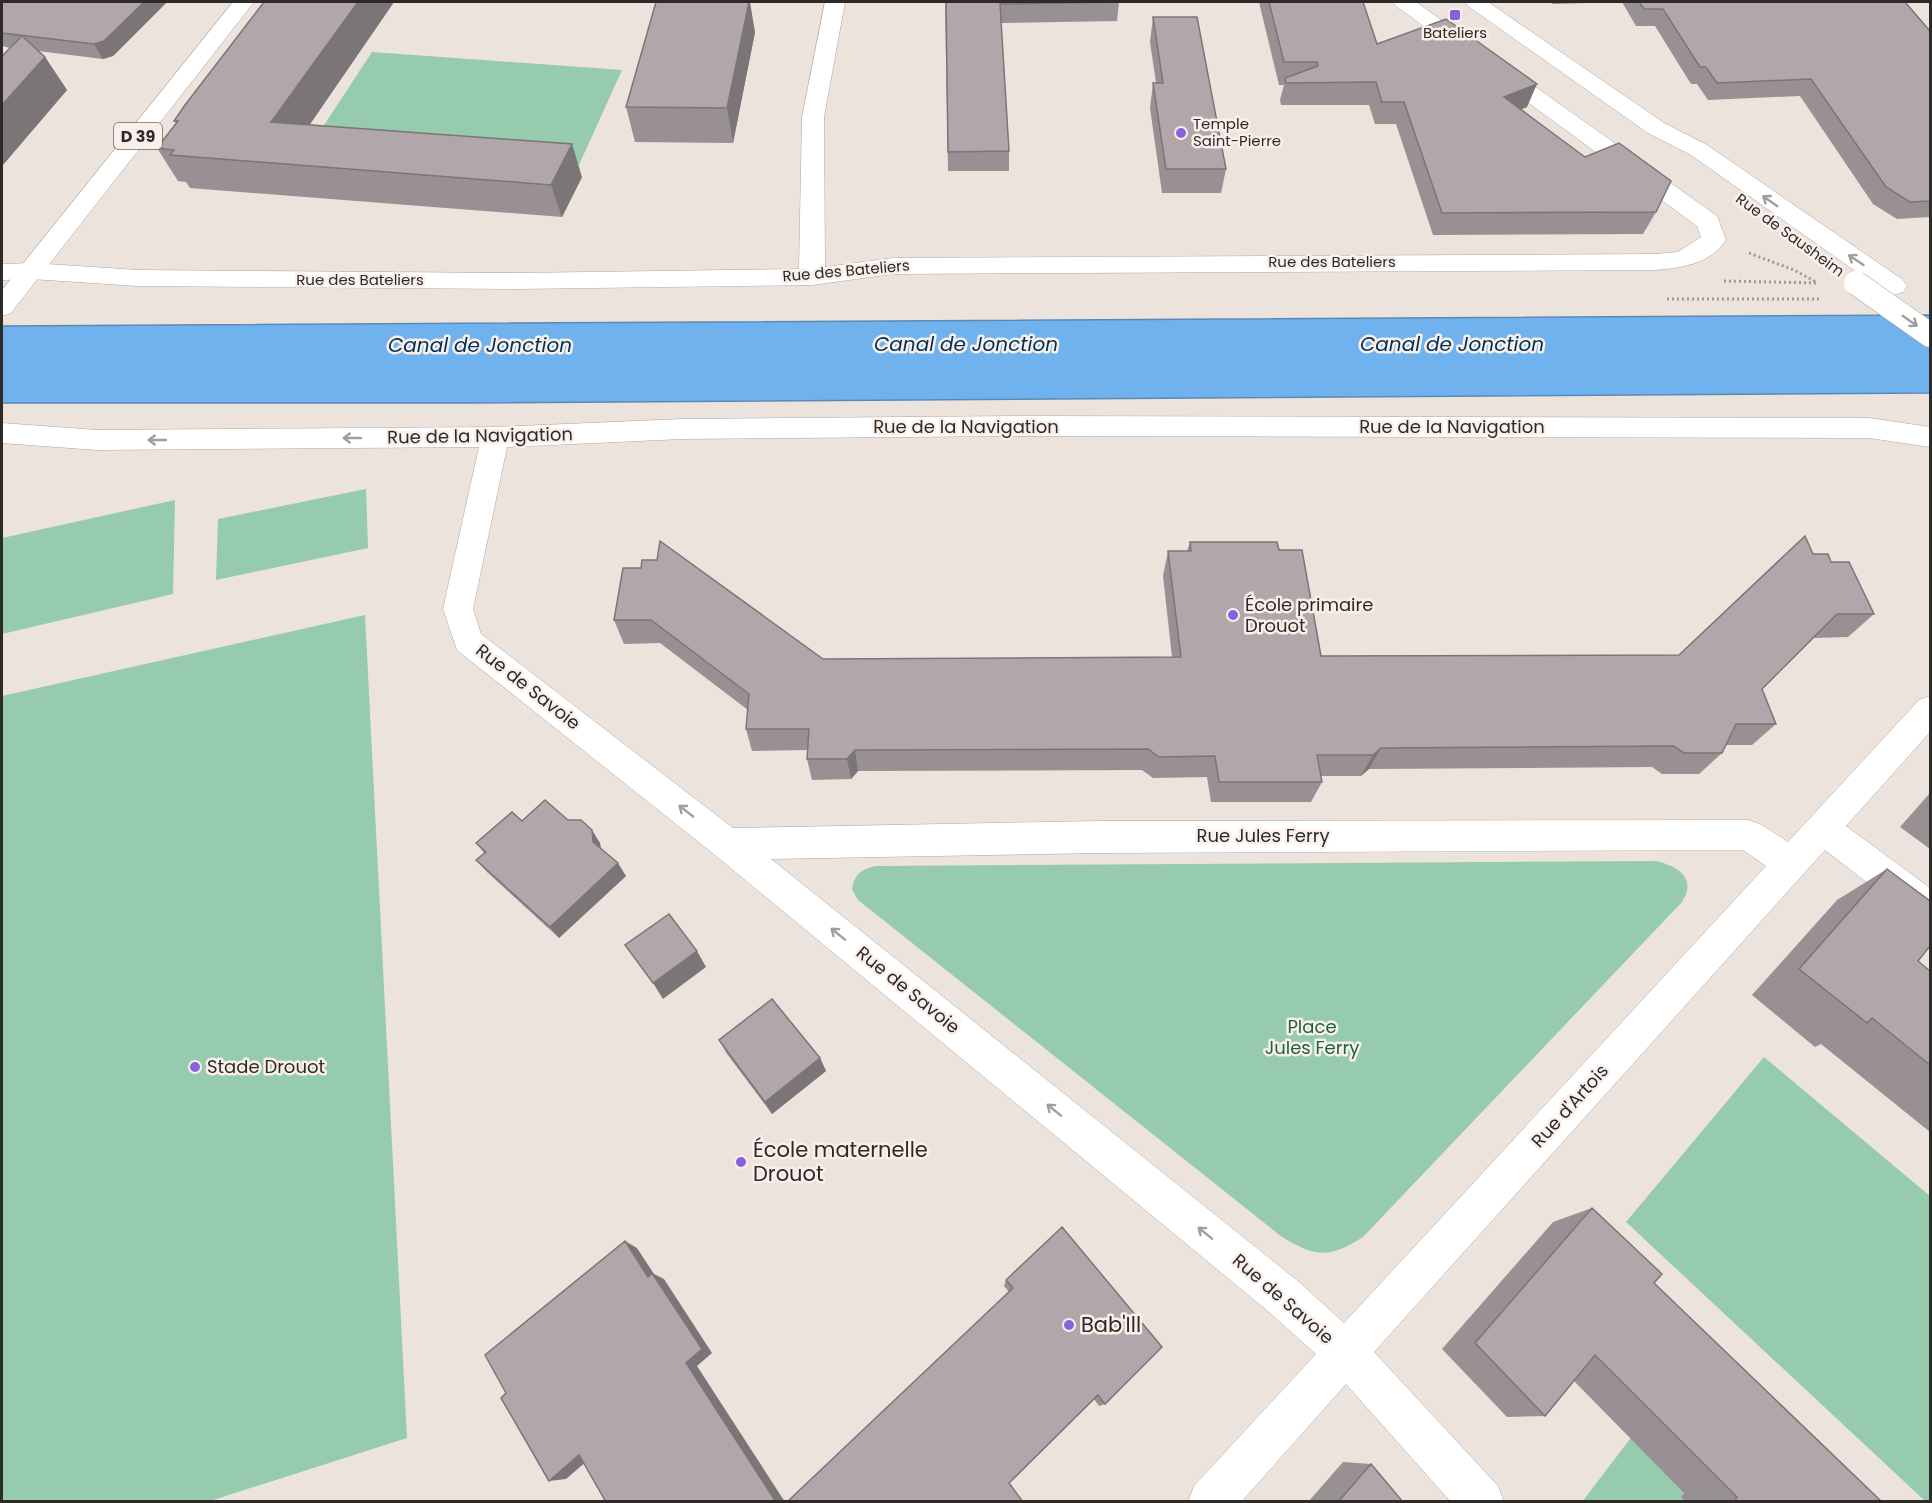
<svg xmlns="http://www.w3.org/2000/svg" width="1932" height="1503" viewBox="0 0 1932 1503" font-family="Poppins,sans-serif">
  <rect width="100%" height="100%" fill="#ece3dd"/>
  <path fill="#97cbae" d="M372,52L622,70L579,165L311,145Z
    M366,489L368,548L216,580L218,519Z
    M175,500L173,594L2,634V538Z
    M365,615L407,1438L210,1501H2V696Z
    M1656,861C1679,867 1697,878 1682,902L1363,1237C1328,1259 1316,1257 1282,1237L858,900L852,889C855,874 861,869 876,866Z
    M1764,1057L1930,1196V1501H1925L1626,1222Z
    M1633,1435L1686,1490L1681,1497L1685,1501L1582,1502Z"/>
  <path fill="#70b2ee" stroke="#5c89b3" stroke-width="1.5" d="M1930,315V393L471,403H2V326Z"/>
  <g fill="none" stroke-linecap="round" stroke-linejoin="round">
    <g stroke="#aea6a0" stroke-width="1">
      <path id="street" d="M825,2H845L824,117L825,267L893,258L1655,254L1678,252L1701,237L1697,226L1396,6L1393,2H1416L1717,216L1726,240C1711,264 1681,268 1655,270L893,274L812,285L517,289L138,286L31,279L2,280V264L31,263L138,270L517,273L799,269L802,117Z
        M1019,416L1869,418L1930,427V447L1869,438L1019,436L682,439L507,447L473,609L481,634L733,828L1101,821L1748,820L1760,824L1788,842L1919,700L1930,696V732L1846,826L1930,888V925L1917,921L1825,850L1374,1352L1498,1486L1504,1502H1451L1346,1384L1241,1502H1188L1194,1486L1316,1354L1269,1312L715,855L457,650L443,609L479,447L97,450L2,443V423L97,430L495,427L682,419ZM1743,850L1766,866L1344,1323L1299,1282L771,859L1101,853Z"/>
    </g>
    <g stroke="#aea6a0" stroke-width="1">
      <path id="secondary" d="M1465,2H1488L1664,123L1707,145L1903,280L1907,286L1903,292L1894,295L1885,292L1691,155L1648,133L1468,6Z"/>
    </g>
    <g stroke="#aea6a0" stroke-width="1">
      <path id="primary" d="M233,2H254L11,313L2,316V290Z"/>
    </g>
    <path stroke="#9f9894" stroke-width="3" stroke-dasharray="2 3" stroke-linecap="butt" d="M1749,253L1794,270L1816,282
      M1724,281L1819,283
      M1667,299H1822"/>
    <use href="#street" fill="#fff" fill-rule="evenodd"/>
    <use href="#secondary" fill="#fff" fill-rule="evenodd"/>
    <use href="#primary" fill="#fff" fill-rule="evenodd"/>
    <g stroke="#aea6a0" stroke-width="25" stroke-linecap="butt">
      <path id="secondary-bridge" d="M1856,283L1930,335"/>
    </g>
    <use href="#secondary-bridge" stroke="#fff" stroke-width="24"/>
  </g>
  <path fill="#989093" d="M2,2H167L113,56L103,59L38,51L45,57L67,90L2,166V56L10,48L2,46Z
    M394,2L309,125L582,177L562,217L190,188L186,182L178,181L157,148L176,123L174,121Z
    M945,2H1119L1117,21L1001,23L1009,151V171H948Z
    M1259,2H1363L1377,44L1527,107L1521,109L1656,212L1643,234L1433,235L1396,124H1375L1369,105H1281L1280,100L1284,85H1279Z
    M1549,2H1905L1930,31V217L1897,219L1873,204L1800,96L1708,100L1697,84H1691L1655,26H1636L1622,2L1553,4Z
    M1153,17L1226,169L1221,193H1162L1150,108L1153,83H1156L1150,42Z
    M755,32L733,143L635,142L626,107Z
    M1190,542L1279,550L1321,656L1679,655L1813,554L1831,562L1874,614L1848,637L1813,638L1762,689L1776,724L1752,745H1726L1722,753L1699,774H1662L1652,767L1369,769L1361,776H1321L1322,782L1311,802H1211L1207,777L1153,778L1142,770L858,771L851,779L812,780L807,759V750L752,751L746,729L748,710L660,643L624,644L614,620L623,568L823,659L1172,657L1163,576L1168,551H1187Z
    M1930,793V849L1900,827Z
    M568,820L600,843L601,848L626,876L559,938L487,872L476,860L484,853L476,843Z
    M1887,869L1918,961L1930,971V1132L1821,1044L1815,1047L1752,995L1837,900Z
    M719,1040L820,1058L826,1071L772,1114L727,1054Z
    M1592,1208L1654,1283L1882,1502H1685L1681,1497L1684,1493L1574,1381L1545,1416L1507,1417L1442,1349L1553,1222Z
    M1006,1280L1105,1404L1099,1406L1094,1399L1009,1483L787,1502L1009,1292L1004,1286Z
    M1343,1462L1371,1464L1403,1502H1308Z"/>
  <path fill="#7c7578" d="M144,2H167L113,56L103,59L94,44Z
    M358,2H394L289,155L271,122Z
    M749,2H750L755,32L733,143L727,108Z
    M45,57L67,90L2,166V105Z
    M1537,84L1527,107L1495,119L1504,97Z
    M572,144L582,177L562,217L551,185Z
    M1381,748L1369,769L1361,776L1373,755Z
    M855,750L858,771L851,779L847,759Z
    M592,830L600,843L601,855L593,842Z
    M618,863L626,876L559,938L550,927Z
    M697,951L706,967L663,999L653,983Z
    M820,1058L826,1071L772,1114L765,1102Z
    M625,1241L637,1248L654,1274L664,1279L712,1353L697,1366L785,1502H776L686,1363Z
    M595,1454L566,1479L549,1481L579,1455Z"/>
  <path fill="#b1a7ab" stroke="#7c7578" stroke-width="1.5" d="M2,2H144L104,41L94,44L2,33Z
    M264,2H358L271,122L572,144L551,185L170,155L174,150L157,148L178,121H174L185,105Z
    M656,2H749L727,108L626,107Z
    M946,2H1119L1000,4L1009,151L948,152Z
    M1269,2H1363L1377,44L1446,19L1537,84L1504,97L1585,157L1619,143L1671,181L1656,212L1442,213L1404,102H1382L1376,82L1286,83L1285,78L1318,66L1317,62H1284Z
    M1639,2H1905L1930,31V201L1910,202L1886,187L1811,79L1717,83L1706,67H1700L1663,9H1644Z
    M1153,17H1197L1226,169H1166L1153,83H1163Z
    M22,36L45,57L2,105V56Z
    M1805,536L1813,554H1828L1831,562H1849L1874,614H1837L1762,689L1776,724H1736L1722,753H1684L1674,746L1381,748L1373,755H1317L1322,782H1219L1215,756L1159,757L1148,749L855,750L847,759H807L809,729H746L749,694L651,620H614L623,568H641L642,560H657L660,541L823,659L1181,657L1168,551H1191L1190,542H1277L1279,550H1302L1321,656L1679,655Z
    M545,800L568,820H581L592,830L593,842L618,863L550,927L476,860L486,852L476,843L512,812L522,821Z
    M1887,869L1930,901V946L1918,961L1930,971V1065L1872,1018L1867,1023L1799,969Z
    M669,914L697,951L653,983L625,945Z
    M772,999L820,1058L765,1102L719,1040Z
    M1592,1208L1662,1274L1654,1283L1882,1502H1734L1737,1497L1595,1355L1545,1416L1475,1343Z
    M1062,1227L1162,1347L1105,1404L1098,1395L1009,1483L1023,1502H787L1013,1288L1006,1280Z
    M625,1241L648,1277L652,1273L702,1349L686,1363L776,1502H606L579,1455L549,1481L501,1398L506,1393L485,1355Z
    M1371,1464L1403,1502H1338Z"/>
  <defs><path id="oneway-shaft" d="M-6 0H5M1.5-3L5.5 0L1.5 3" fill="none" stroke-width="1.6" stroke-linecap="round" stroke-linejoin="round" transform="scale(1.5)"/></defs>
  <g stroke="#a09f9e">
    <use href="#oneway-shaft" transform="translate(1770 201) rotate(-145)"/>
    <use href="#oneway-shaft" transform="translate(1856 260) rotate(-146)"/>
    <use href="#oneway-shaft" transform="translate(1910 321) rotate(35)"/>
    <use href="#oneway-shaft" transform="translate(352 438) rotate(180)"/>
    <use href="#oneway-shaft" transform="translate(157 440) rotate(180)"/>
    <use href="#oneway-shaft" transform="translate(686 811) rotate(-142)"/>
    <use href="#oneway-shaft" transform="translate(838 934) rotate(-141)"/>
    <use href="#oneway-shaft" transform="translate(1054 1110) rotate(-141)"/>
    <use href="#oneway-shaft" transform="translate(1205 1233) rotate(-141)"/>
  </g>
  <g fill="#8961dc" stroke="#f9f0eb" stroke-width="2">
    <rect x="1449" y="9" width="12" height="12" rx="3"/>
    <circle cx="1181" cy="133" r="6"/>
    <circle cx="1233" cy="615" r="6"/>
    <circle cx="195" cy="1067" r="6"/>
    <circle cx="741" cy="1162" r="6"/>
    <circle cx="1069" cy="1325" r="6"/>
  </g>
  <g text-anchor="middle" stroke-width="5" stroke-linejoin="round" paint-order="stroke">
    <g font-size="15" fill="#2d2a28" stroke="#f9f0eb">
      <text x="1455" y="38">Bateliers</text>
      <text x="1193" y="129" text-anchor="start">Temple<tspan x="1193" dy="17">Saint-Pierre</tspan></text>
    </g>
    <g font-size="15" fill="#2d2a28" stroke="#f9f0eb">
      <text transform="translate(1790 235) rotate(36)" y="5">Rue de Sausheim</text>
      <text x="1332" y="267">Rue des Bateliers</text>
      <text transform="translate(846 271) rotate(-5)" y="5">Rue des Bateliers</text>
      <text x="360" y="285">Rue des Bateliers</text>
    </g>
    <rect fill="#f9f0eb" stroke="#6a6562" stroke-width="1.5" x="114" y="123" width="48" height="26" rx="4.5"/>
    <g font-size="16" font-weight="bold" fill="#2d2a28">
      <text x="138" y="142">D 39</text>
    </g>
    <g font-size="18" fill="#2d2a28" stroke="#f9f0eb">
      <text x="966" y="433">Rue de la Navigation</text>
      <text x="1452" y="433">Rue de la Navigation</text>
      <text transform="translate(480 436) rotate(-1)" y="6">Rue de la Navigation</text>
      <text transform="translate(528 687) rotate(38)" y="6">Rue de Savoie</text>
      <text x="1263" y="842">Rue Jules Ferry</text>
      <text transform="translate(908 990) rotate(39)" y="6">Rue de Savoie</text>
      <text transform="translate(1570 1106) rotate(-48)" y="6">Rue d'Artois</text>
      <text transform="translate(1283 1299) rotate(41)" y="6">Rue de Savoie</text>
    </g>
    <g font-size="18" fill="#2d2a28" stroke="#f9f0eb" text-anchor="start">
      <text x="1245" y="611">École primaire<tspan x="1245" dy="21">Drouot</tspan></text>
      <text x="207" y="1073">Stade Drouot</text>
    </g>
    <g font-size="18" fill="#1d6143" stroke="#f9f0eb">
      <text x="1312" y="1033">Place<tspan x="1312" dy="21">Jules Ferry</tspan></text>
    </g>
    <g font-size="20" font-style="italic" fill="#003258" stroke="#f9f0eb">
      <text x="966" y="351">Canal de Jonction</text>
      <text x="1452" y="351">Canal de Jonction</text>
      <text x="480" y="352">Canal de Jonction</text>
    </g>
    <g font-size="21" fill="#2d2a28" stroke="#f9f0eb" text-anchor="start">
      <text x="753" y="1157">École maternelle<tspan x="753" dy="24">Drouot</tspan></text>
      <text x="1081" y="1332">Bab'Ill</text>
    </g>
  </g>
  <rect width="1932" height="1503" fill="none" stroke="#2d2a28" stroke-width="6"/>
</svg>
